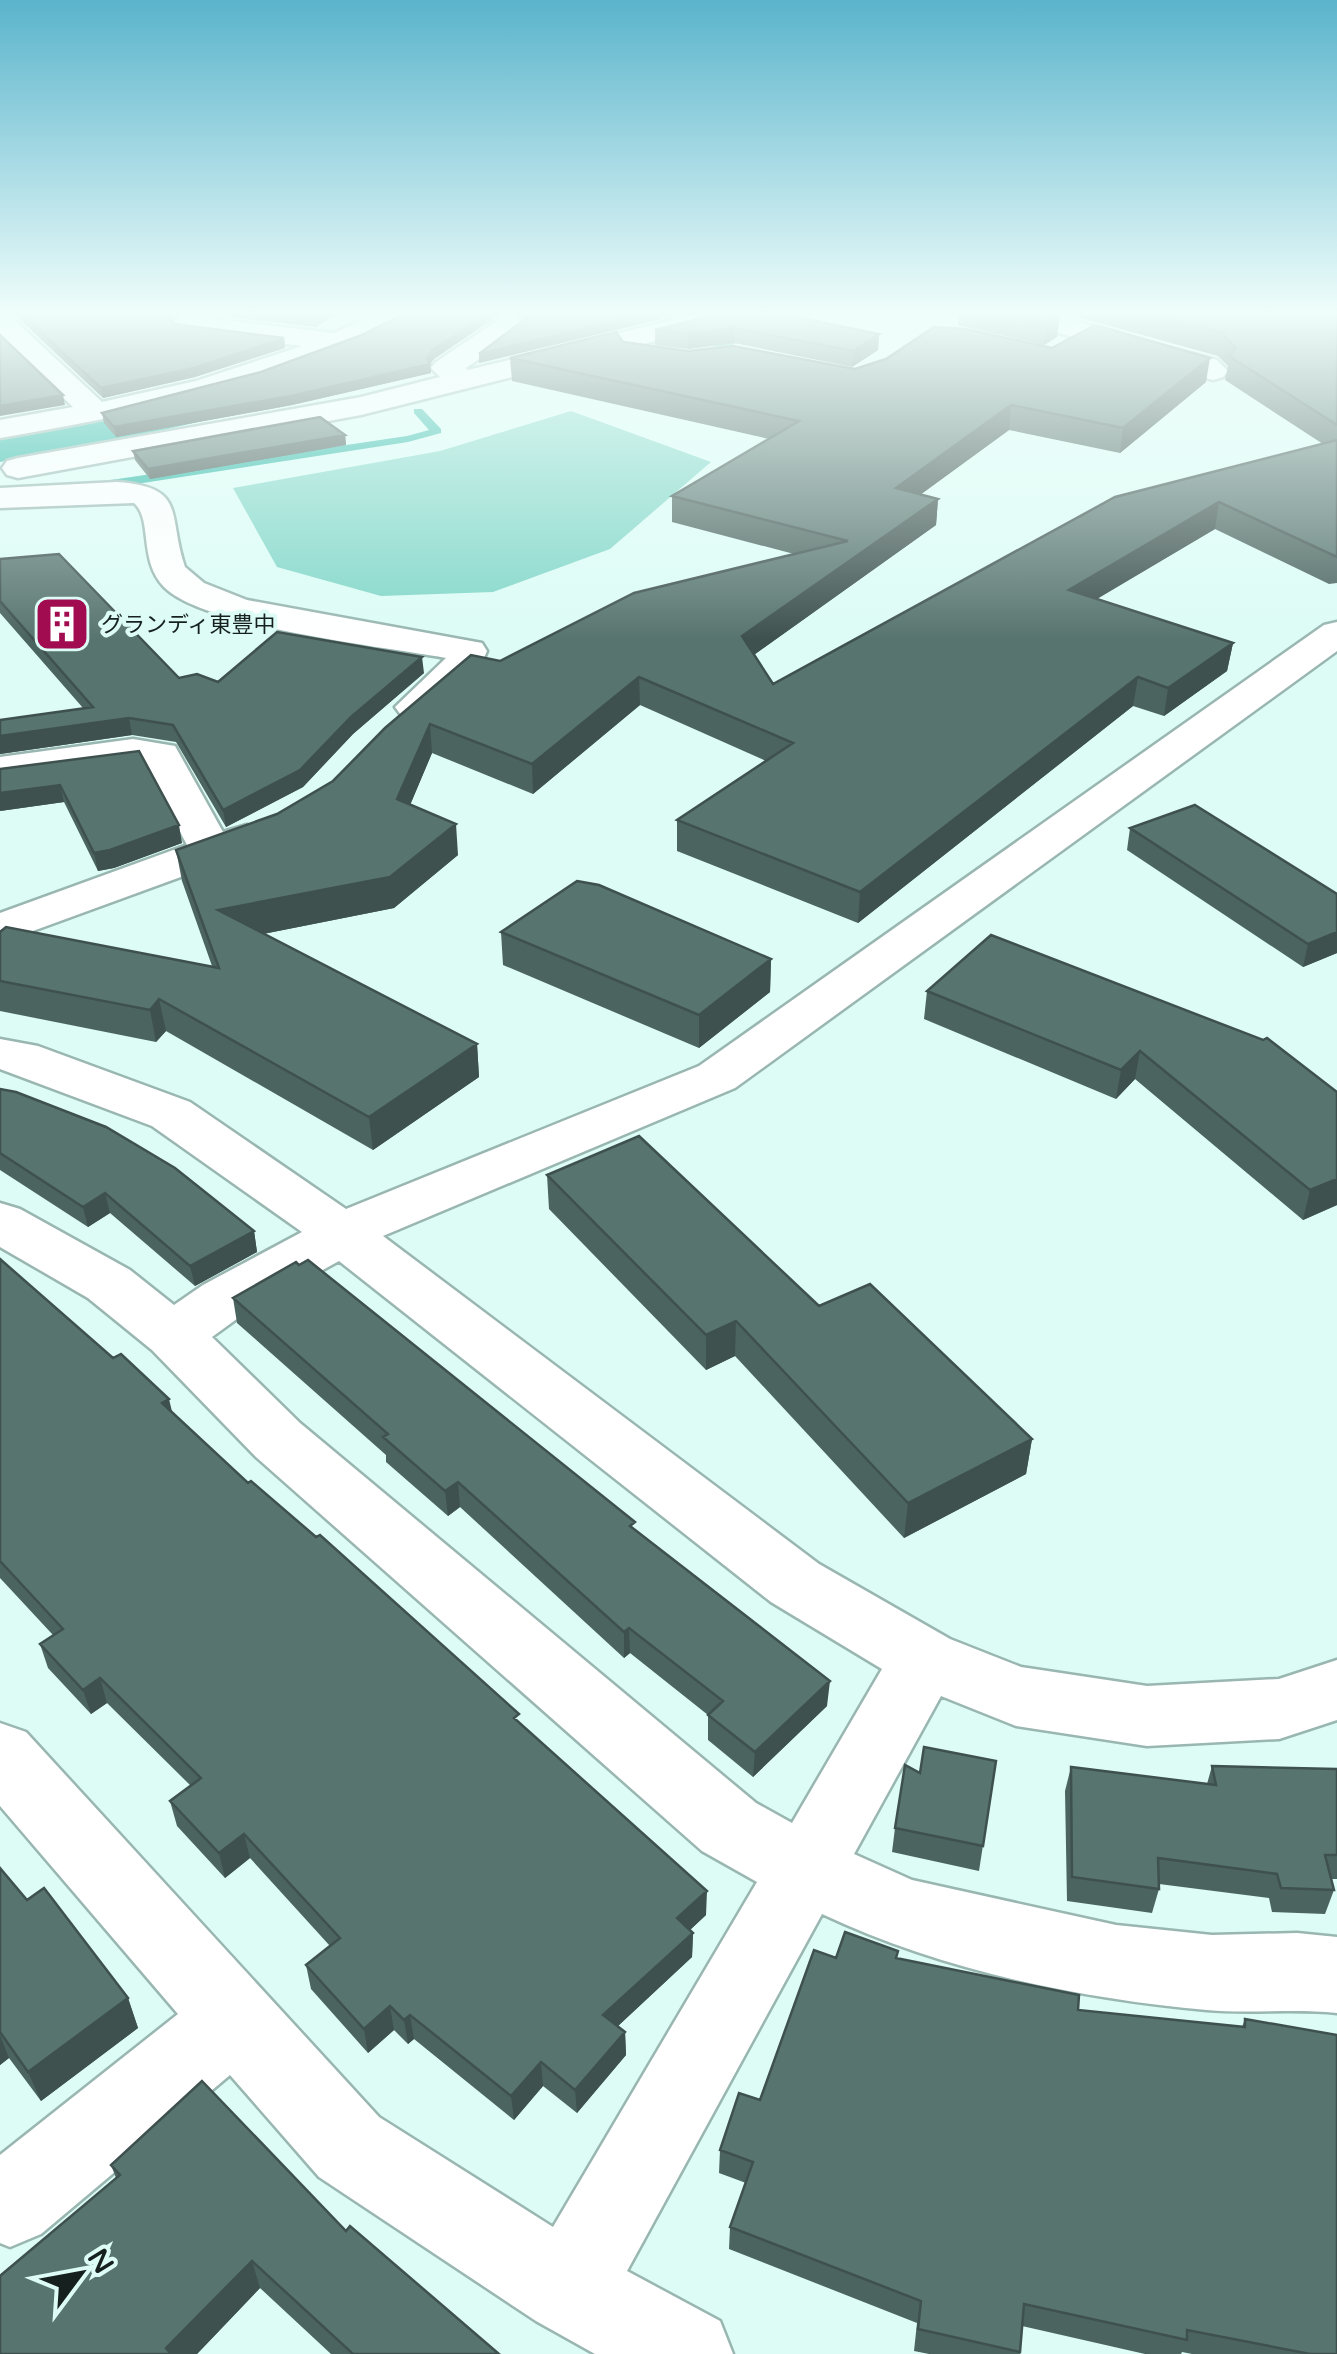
<svg xmlns="http://www.w3.org/2000/svg" width="1337" height="2354" viewBox="0 0 1337 2354" font-family="'Varela Round','Noto Sans JP',sans-serif">
  <rect width="100%" height="100%" fill="#ddfcf6"/>
  <path fill="#82d6c8" d="M571,411L711,462L610,549L493,592L381,596L277,567L233,488L440,451Z"/>
  <g fill="none" stroke-linecap="round" stroke-linejoin="round">
    <path fill="#25b4a3" fill-rule="evenodd" d="M806,311H819L698,358L689,356Z
      M414,409H422L441,429V433L408,442L104,489L98,485L104,481L407,436L429,430L414,413Z"/>
    <path fill="#25b4a3" fill-rule="evenodd" d="M396,311H469C455,331 427,339 405,350C270,413 145,436 0,462V424L212,383L292,356Z"/>
    <g stroke="#99b6b1" stroke-width="5">
      <path id="minor" d="M189,311H221L214,319L334,333L380,311H415L411,317C279,383 144,414 0,438V420L73,407L0,337V314L10,316L102,402L196,381L302,346L176,330L172,324Z
        M709,311H755L751,317L361,415L18,478L7,475L2,468L7,461L18,458L361,397L440,377L431,368L436,362L501,318L511,316L525,324L521,330L466,368L468,370Z
        M1003,311H1044L1098,328L1102,334L1088,342L1007,317Z
        M1136,339L1217,360L1228,371L1223,377L1213,380L1126,354L1122,348L1126,342Z
        M117,482C188,487 167,515 185,567L204,583L247,600L482,643L487,651C475,682 437,724 401,715L395,707L446,658C385,647 203,627 164,587C138,560 153,519 134,503L0,508V488Z
        M1337,622V651L735,1088L383,1236L819,1564L950,1639L1021,1667L1147,1686L1279,1679L1337,1660V1720L1279,1739L1147,1746L1016,1726L941,1696L854,1854L912,1880L1116,1925L1212,1935L1297,1933L1337,1937V2013C1294,2008 1250,2014 1207,2010C1076,1998 941,1970 822,1914L627,2271L720,2321L733,2354H595L536,2321L319,2177L230,2075L41,2234L10,2247L0,2243V2155L178,2014L0,1806V1723L26,1732L379,2117L553,2227L757,1882L702,1851L256,1457L152,1350L88,1298L0,1247V1203L20,1209L130,1270L174,1305L203,1285L302,1232L152,1126L0,1069V1039L38,1046L190,1102L346,1209L699,1066L1324,625ZM339,1261L771,1602L882,1669L792,1823L756,1803L300,1423L212,1337L245,1313Z
        M133,739L175,746L223,832L247,825L263,829L269,838L263,847L0,943V913L187,845L145,765L133,763L0,783V757Z"/>
    </g>
    <use href="#minor" fill="#fff" fill-rule="evenodd"/>
  </g>
  <path fill="#4c645f" d="M0,311H183L172,321L174,324L284,338L285,348L195,377L103,398L13,313Z
    M221,311H340L316,327L222,316Z
    M409,311H694L479,363V354L525,320L513,313L500,314L434,359L430,364L431,373L292,405L116,437L104,423L102,413L261,372L362,335Z
    M731,311L879,334L878,350L852,367L734,343L688,349L655,345V330Z
    M959,311H1048L1057,337L1044,345L958,325Z
    M1056,311H1337V583L1329,584L1215,529L1096,599L1233,643L1227,671L1164,716L1133,706L858,923L677,851V820L766,761L640,705L533,794L432,753L410,805L458,855L394,908L263,934L477,1044L479,1077L373,1150L166,1031L156,1042L0,1011V932L212,966L182,881L176,850L277,814L333,781L500,661L794,554L672,522V496L769,439L512,381L510,358L623,342L688,351L855,369L1206,382L1120,453L1009,430L921,494L938,499L936,525L754,655L773,684L1323,444L1225,380L1228,366L1218,356Z
    M345,435L346,445L150,479L135,460L133,451Z
    M0,559L179,678L218,682L424,673L353,734L303,787L226,827L176,742L132,735L0,754V720L83,708L0,613Z
    M139,751L182,843L114,868L98,871L64,802L0,811Z
    M1130,828L1337,894V953L1303,967L1127,850Z
    M501,932L771,959L770,992L699,1048L503,965Z
    M927,991L1337,1092V1205L1303,1220L1135,1079L1116,1099L924,1019Z
    M0,1089L254,1231L257,1252L195,1286L110,1213L88,1227L0,1170Z
    M547,1175L819,1306L1032,1439L1026,1474L904,1538L735,1356L706,1370L549,1209Z
    M0,1259L172,1412L248,1483L520,1723L706,1915L690,1930L693,1933L692,1957L618,2026L625,2032L626,2055L577,2113L543,2086L514,2120L414,2039L408,2044L394,2030L368,2053L311,1989L306,1965L330,1946L250,1858L225,1878L177,1826L170,1801L191,1786L107,1703L91,1714L48,1668L40,1644L53,1635L0,1578Z
    M233,1298L635,1530L827,1706L753,1777L708,1740V1715L630,1653L624,1658L460,1507L448,1516L386,1462V1455L237,1323Z
    M996,1761L979,1871L892,1852L895,1828L920,1773Z
    M1212,1766L1337,1769V1879H1331L1334,1890L1325,1914L1272,1912L1269,1898L1159,1884V1889L1152,1913L1067,1901L1065,1791L1071,1767L1207,1784Z
    M0,1868L27,1900L128,1998L138,2028L41,2101L9,2058L0,2065Z
    M898,1951L897,1958L1078,2010L1242,2027L1245,2019L1337,2354H1192L1182,2352L1181,2354H1145L1022,2326L1020,2354H929L914,2351L917,2323L729,2249L730,2227L746,2183L719,2173L720,2150L760,2100Z
    M111,2165L346,2231L499,2354H331L260,2288L197,2354H0L116,2178Z"/>
  <path fill="#3e514e" d="M171,311H183L168,323L167,314Z
    M326,311H340L316,327L315,318Z
    M492,311H513V313L500,314L434,359L430,364L431,373L292,405L116,437L114,427L427,359L433,350Z
    M659,311H694L479,363V354Z
    M1060,314L1057,337L1044,345L1047,322Z
    M734,328V343L688,349V334Z
    M879,334L878,350L852,367L853,351Z
    M284,338L285,348L195,377L103,398L101,388Z
    M1210,358L1206,382L1120,453L1123,428Z
    M63,395L65,405L0,416V406Z
    M1011,405L1009,430L894,514L896,488Z
    M345,435L346,445L150,479L148,469Z
    M938,499L936,525L741,664L742,636Z
    M1219,502L1215,529L1065,618L1069,590Z
    M1233,643L1227,671L1164,716L1168,688Z
    M422,657L424,673L353,734L303,787L226,827L223,810L351,717Z
    M639,677L640,705L533,794L532,764Z
    M1138,677L1133,706L858,923L860,892Z
    M129,718L132,735L0,754V736Z
    M430,724L432,753L400,829L397,799Z
    M60,785L64,802L0,811V793Z
    M456,824L458,855L394,908L223,942L218,910Z
    M179,825L182,843L114,868L98,871L94,853Z
    M1337,932V953L1303,967L1308,944Z
    M771,959L770,992L699,1048V1015Z
    M159,999L166,1031L156,1042L150,1010Z
    M477,1044L479,1077L373,1150L369,1117Z
    M1140,1051L1135,1079L1116,1099L1121,1070Z
    M1337,1179V1205L1303,1220L1310,1190Z
    M105,1193L110,1213L88,1227L83,1207Z
    M254,1231L257,1252L195,1286L190,1266Z
    M736,1321L735,1356L706,1370V1335Z
    M169,1399L175,1424L162,1403Z
    M1032,1439L1026,1474L904,1538L908,1503Z
    M458,1482L460,1507L448,1516L445,1491Z
    M629,1628L630,1653L624,1658V1632Z
    M100,1678L107,1703L91,1714L83,1690Z
    M830,1681L827,1706L753,1777L755,1752Z
    M244,1834L250,1858L225,1878L219,1853Z
    M707,1891L706,1915L677,1942V1918Z
    M693,1933L692,1957L604,2039L603,2015Z
    M128,1998L138,2028L41,2101L28,2072Z
    M390,2006L394,2030L368,2053L364,2029Z
    M410,2015L414,2039L408,2044L404,2020Z
    M625,2032L626,2055L577,2113L575,2090Z
    M0,2035L9,2058L0,2065Z
    M541,2062L543,2086L514,2120L511,2096Z
    M252,2261L260,2288L197,2354H169L166,2348Z"/>
  <path fill="#58746f" stroke="#3e514e" stroke-width="2.5" d="M18,311H171L167,314L174,324L284,338L194,368L101,388Z
    M253,311H326L315,318Z
    M409,311H492L433,350L427,359L430,364L291,396L114,427L102,413L261,372L362,335Z
    M524,311H659L479,354L528,317L526,312Z
    M731,311H767L879,334L853,351L734,328L688,334L655,330Z
    M995,311H1048L1060,314L1047,322Z
    M1140,311H1337V425L1229,356L1236,348L1222,333Z
    M1095,325L1210,358L1123,428L1011,405L896,488L938,499L742,636L773,684L1115,497L1337,440V557L1219,502L1069,590L1233,643L1168,688L1138,677L860,892L677,820L793,743L639,677L532,764L430,724L397,799L456,824L390,877L218,910L477,1044L369,1117L159,999L150,1010L0,981V932L6,927L219,968L176,850L277,814L333,781L385,728L471,655L500,661L634,593L848,541L672,496L799,421L510,358L616,332L623,342L688,351L733,346L855,369L886,359L934,327L966,329L1052,348Z
    M0,335L63,395L0,406Z
    M320,417L345,435L148,469L133,451Z
    M59,554L179,678L197,674L218,682L277,632L422,657L351,717L300,770L223,810L173,725L129,718L0,736V720L93,707L0,601V559Z
    M139,751L179,825L110,850L94,853L60,785L0,793V769Z
    M1195,805L1337,894V932L1308,944L1130,828Z
    M577,881L599,885L771,959L699,1015L501,932Z
    M991,935L1263,1040L1267,1038L1337,1092V1179L1310,1190L1140,1051L1121,1070L927,991Z
    M0,1089L16,1092L106,1127L175,1168L254,1231L190,1266L105,1193L83,1207L0,1153Z
    M639,1136L819,1306L870,1284L1032,1439L908,1503L736,1321L706,1335L547,1175Z
    M0,1259L113,1358L121,1354L169,1399L162,1403L248,1483L251,1481L316,1537L320,1535L519,1714L514,1718L707,1891L677,1918L693,1933L603,2015L625,2032L575,2090L541,2062L511,2096L410,2015L404,2020L390,2006L364,2029L306,1965L340,1938L244,1834L219,1853L170,1801L201,1778L100,1678L83,1690L40,1644L63,1629L0,1561Z
    M308,1260L635,1522L630,1526L830,1681L755,1752L708,1715L723,1701L629,1628L624,1632L458,1482L445,1491L383,1437L388,1434L233,1298L296,1262L299,1265Z
    M924,1747L996,1761L983,1846L895,1828L905,1765L920,1773Z
    M1212,1766L1337,1769V1855H1325L1334,1890L1281,1888L1277,1874L1158,1858L1159,1889L1072,1877L1071,1767L1216,1785Z
    M0,1868L27,1900L44,1888L128,1998L28,2072L0,2032Z
    M845,1932L898,1951L896,1958L1079,1995L1078,2010L1245,2027V2019L1337,2035V2354H1310L1187,2330V2340L1024,2304L1020,2352L918,2329L921,2301L730,2227L753,2162L720,2150L739,2093L760,2100L814,1950L836,1958Z
    M202,2081L346,2231L350,2226L499,2354H353L252,2261L166,2348L171,2354H0V2276L120,2175L111,2165Z"/>
  <linearGradient id="sky" x2="0" y2="1"><stop stop-color="#5ab4cc"/><stop offset="0.49" stop-color="#f0fefb"/><stop offset="1" stop-color="#f0fefb" stop-opacity="0"/></linearGradient>
  <rect width="1337" height="640" fill="url(#sky)"/>
  <defs>
    <g id="building-square" transform="scale(2.875)"><rect x="-9" y="-9" width="18" height="18" rx="4" fill="#a10c50" stroke="#ddfcf6"/><path d="M-4-6H4V6H1V3H-1V6H-4ZM-2.5-4.3h1.7v1.8h-1.7ZM.8-4.3h1.7v1.8H.8ZM-2.5-1h1.7V.8h-1.7ZM.8-1h1.7V.8H.8Z" fill="#fff"/></g>
  </defs>
  <g fill-rule="evenodd">
    <use href="#building-square" x="62" y="624"/>
  </g>
  <g text-anchor="middle" stroke-width="8" stroke-linejoin="round" paint-order="stroke">
    <g font-size="22" fill="#16211f" stroke="#ddfcf6" text-anchor="start">
      <text x="101" y="632">グランディ東豊中</text>
    </g>
  </g>
  <g transform="translate(80 2274) rotate(58)" stroke="#ddfcf6" stroke-width="8" paint-order="stroke">
  <path d="M0-8L18 38L0 25L-18 38Z" fill="#16211f"/>
  <text y="-15" font-size="28" font-weight="bold" text-anchor="middle" fill="#16211f">N</text>
  </g>
</svg>
